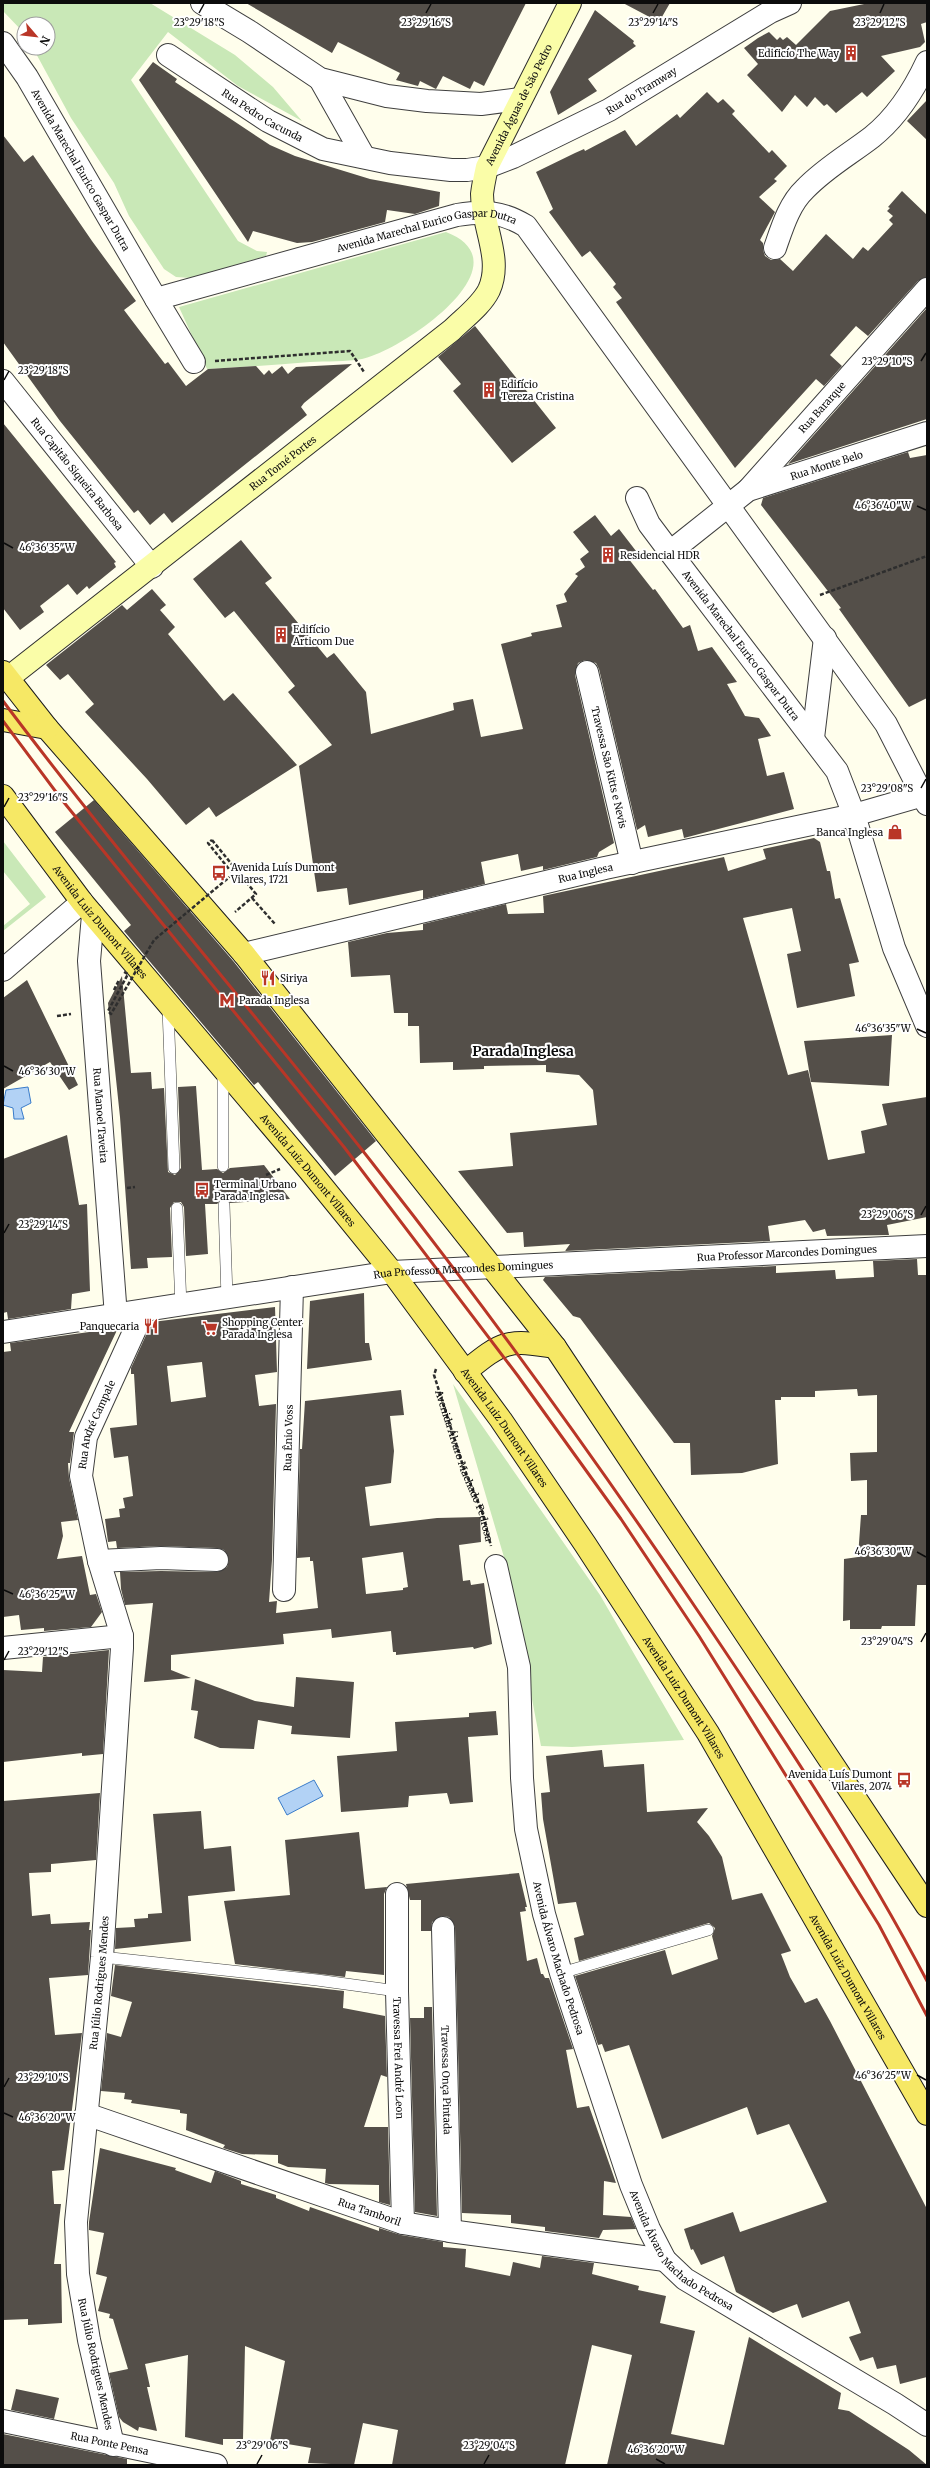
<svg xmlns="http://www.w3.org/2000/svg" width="930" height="2468" viewBox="0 0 930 2468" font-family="Merriweather,serif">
  <rect width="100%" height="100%" fill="#fffeec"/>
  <path fill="#c9e8b7" d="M3,3H150L235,55L273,87L302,121L238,86L168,32L131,80L238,241L257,251L267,252L266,256L191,278L176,277L164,269L129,216L114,183L71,118L33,48H48V24H24V33L3,11Z
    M446,232C529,264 402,351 362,359C345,362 327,361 310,362C276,365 241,367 207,369L179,307Z
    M3,841L46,897L3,931V926L30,904L3,871Z
    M453,1384L600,1595L684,1740L572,1747L541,1746L506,1564Z"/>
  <path fill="#b2d2f5" stroke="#3a7cca" d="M28,1087L31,1103L21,1108L24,1119H14L13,1108L3,1105L6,1090Z
    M314,1780L323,1796L287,1815L278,1798Z"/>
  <path fill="#544f49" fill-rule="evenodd" d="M246,3H526L484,86L474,81L470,89L443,76L436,89L420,81L418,86L396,80L400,73L338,42L332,53Z
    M623,3H670L659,22Z
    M869,3H927V22L921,24L925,42L920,47L881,56L895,71L867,97L862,92L836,113L827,104L824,106L815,97L807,107L795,95L782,112L747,75L758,64L744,48L758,38L769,32L777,40L780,37L783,40L787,37L796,45L830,11Z
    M595,10L634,41L633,43L636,46L588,79L597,91L558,115L550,92Z
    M153,62L177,79L175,82L270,145L295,156L370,179L440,192L439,206L415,214L387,210L385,222L312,242L297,243L253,231L248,242L139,80Z
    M707,92L718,103L723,99L735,111L732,114L769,153L772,150L787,166L774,179L777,181L759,197L775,212L760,240L763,243V250L765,256L771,260L780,259L793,271L826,234L853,259L863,247L868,251L893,224L889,220L893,216L887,211L890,208L888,207L902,191L927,215V277L918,281L868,336L856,326L830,355L842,366L824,386L816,379L735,468L616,302L622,298L613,287L616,284L590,251L582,257L549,212L553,209L536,172L575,153L584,149L585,151L625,130L636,146L677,114L680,118Z
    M927,100V140L907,121Z
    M3,135L24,162L33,155L92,241L136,301L124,310L165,364L168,362L186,386L208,369L256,366L264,375L269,370L272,374L282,366L288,374L296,367L352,364L304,403L301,407L307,415L172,523L164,513L150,525L138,510L134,513L60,421L3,342Z
    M927,308V419L788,464Z
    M475,326L556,428L512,463L453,391L461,384L438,357Z
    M3,423L116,562L114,563L116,567L89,589L87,586L77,595L68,584L40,606L44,612L20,630L3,608Z
    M908,452L910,458L927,455V698L909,707L839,609L841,608L761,505L763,498Z
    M595,515L611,536L619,529L636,551L628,558L653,590L655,589L683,628L690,625L698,651L712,647L737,682L727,684L745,716L759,718L771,736L758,739L767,776L784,772L794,809L684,838L682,829L648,837L645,825L637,830L599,669L596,663L585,660L578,663L575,675L614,843L599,852L597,857L543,870V866L521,871L518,854L481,862L485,884L423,899V890L349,905L347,888L317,892L299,766L332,745L288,692L295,686L234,611L225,618L193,579L241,540L272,578L265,583L327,658L334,653L366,692L371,734L454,710L453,703L473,699L481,737L523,729L501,644L532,636L531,633L562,627L556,605L567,602L564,594L578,576L575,574L585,567L580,559L589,552L573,532Z
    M152,589L166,605L160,610L175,627L168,634L224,701L233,693L297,765L216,817L209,807L186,825L147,779L85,712L94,704L68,674L60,680L46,665L122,605L127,610Z
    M94,800L234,962L376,1141L335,1176L258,1082L254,1085L124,931L131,925L55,832Z
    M814,838L820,842L827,871H830L835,899L840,898L859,962L849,964L855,996L797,1008L787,954L801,951L792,908L743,918L788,1075L808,1070L828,1160L865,1153L861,1131L887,1125L882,1104L927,1097V1217L887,1225L889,1235L827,1236L825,1229L813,1232L805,1220L768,1226L770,1241L565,1251L570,1244L524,1247L523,1232L507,1233L458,1171L513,1166L510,1133L597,1125L593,1090L579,1075L546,1072V1065L484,1066V1069L453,1070V1062L420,1063L419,1026H408V1013H394L390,975L351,977L348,942L387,933L423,930V924L506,904L508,914L544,913L543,896L724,857L728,871L766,859L763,849Z
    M122,976L131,1073L151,1072L152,1089L164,1088L168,1172L175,1175L181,1168L178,1087L196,1086L202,1170L217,1169L223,1173L230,1168L264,1165L290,1199L230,1203L223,1198L217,1204H205L208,1254L186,1256L184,1207L181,1202H174L170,1208L172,1257L147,1258L148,1268L131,1269L120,1117L108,1003Z
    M27,980L78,1085L69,1090L50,1062L3,1089V998Z
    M892,1035L889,1086L811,1082L804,1041Z
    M67,1135L79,1205L87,1204L90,1291L72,1294L71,1309L8,1319L7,1312L3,1313V1159Z
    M917,1259L918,1275H927V1585H917L915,1626H882L881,1629H850V1620L843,1621L844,1559L858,1557L861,1515H867V1480L851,1481L850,1453L877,1452V1395L858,1396L857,1389L815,1391V1397H781V1400H775L778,1464L742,1473L691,1475L690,1443H674L580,1318L573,1316L543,1280L545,1277L776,1266V1273L835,1270L836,1279L874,1277L873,1261Z
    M364,1293L365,1343H369L372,1360L307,1369L310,1301Z
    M275,1307L277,1372L255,1375L259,1406L276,1404L272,1560L269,1602L277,1601L276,1613L318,1608L313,1561H310V1557L297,1558L300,1449H302L305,1401L401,1390L404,1415L390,1416L394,1451L391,1483L365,1487L370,1526L437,1518L480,1517L481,1542L459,1545L463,1581L470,1580L471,1585L484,1583L492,1644L474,1649L473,1647L396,1655V1652H393L391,1631L332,1638L331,1629L283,1634L284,1644L171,1655V1670L191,1678L144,1682L153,1603L125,1605L121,1589L120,1572L161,1571L217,1572L227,1567L229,1560L224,1550L217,1548L160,1546L117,1548L116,1541L108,1542L105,1519L120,1517L119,1509L125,1508L123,1498L133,1496L128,1456L114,1458L110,1428L137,1425L134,1374H131V1368L152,1322ZM202,1362L206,1397L171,1402L167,1366ZM403,1552L408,1587L403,1588V1590L366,1594L362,1558Z
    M118,1328L69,1432H74L70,1463H68L69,1478L78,1520L61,1522L63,1536L57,1559L82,1556L90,1595L96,1594L102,1612L91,1627L44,1631V1628L21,1630L19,1615L3,1617V1352L11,1351L10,1343Z
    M109,1650L103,1754L82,1756V1753L3,1762V1670L42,1672L43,1657Z
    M296,1677L354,1682L350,1738L291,1734L292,1726L258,1720L254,1749L220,1748L194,1738L198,1711L191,1710L195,1679L255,1701L294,1707Z
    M496,1711L498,1735L468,1737L473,1802L450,1804L447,1793L409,1796L408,1807L341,1812L337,1756L397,1751L395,1722L469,1717V1713Z
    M602,1750L604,1767L644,1764L647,1812L708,1808L697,1822L709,1836L722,1857L732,1900L762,1893L791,1951L781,1954L790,1977L805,2003L817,1998L830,2021L927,2209V2377L900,2384L896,2365L877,2369L873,2357L860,2361L849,2337L861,2333L849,2301L802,2318L797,2304L773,2313L736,2292L724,2256L701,2265L693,2249L691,2250L684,2229L733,2212L740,2232L827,2202L789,2124L757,2135L747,2107L662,2139L629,2045L605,2052L602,2044L598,2045L575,1976L665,1950L672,1975L718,1959L712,1936L715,1928L709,1923L579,1961L574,1938L584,1935L580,1919L576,1902L558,1904L543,1819L541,1793L550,1792L546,1756Z
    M100,1793L96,1860L51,1864V1872L29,1873L32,1916L50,1914L51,1924L90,1922L89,1930H91L88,1975L49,1978L55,2035L82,2033L64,2170L52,2171L54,2204H61L54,2264H61L62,2323L28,2325V2319L3,2320V1801Z
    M201,1811L204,1849L231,1846L235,1891L188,1896L191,1941L115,1949L116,1928L135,1927L134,1919L148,1918V1914L162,1913L153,1814Z
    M359,1832L365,1889L387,1887L384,1894V1975L346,1971L345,1977L235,1964L224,1901L290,1895L285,1840Z
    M519,1873L527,1907H525L526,1911L520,1912L527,1961L537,1958L541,1974H543L545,1978H549L573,2049L566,2050L577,2108L589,2106L616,2183L604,2181L603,2215L631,2217L636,2229L603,2230L599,2238L545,2231V2227L511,2223V2215L462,2213L455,1927L449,1917L442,1916L432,1922L431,1931H421V1900H410L406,1884Z
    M115,1965L344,1991L343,2008L385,2016L387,2077L381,2075L364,2127H388L390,2205L379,2202V2185L329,2184L325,2183L326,2169L288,2167L278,2163V2155L242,2154L223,2148L225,2145L186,2130L187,2114L180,2113V2110L131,2103L132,2100L124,2099L125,2093L101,2091L107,2033L121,2037L132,2002L111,1996Z
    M424,2007H432L437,2216L415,2212L410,2018H424Z
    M100,2148L176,2168L175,2170L211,2183L215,2171L241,2181V2184L276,2195V2198L309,2211L310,2207L379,2231V2228L401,2235L443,2242V2247L466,2249L465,2267L510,2276L513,2262L540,2268L542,2256L594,2263L592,2274L639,2286L638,2290L666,2296L660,2323L695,2331L671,2434L724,2445L749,2337L841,2393L838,2409L849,2411L909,2450L927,2465H607L632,2355L592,2345L565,2465H392L398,2430L363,2423L354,2465L308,2463L311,2448L270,2441L285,2361L245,2346L243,2439H223V2445L185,2437L188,2355L145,2364L150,2387H147L157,2431L139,2427L138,2431L123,2422L119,2417L109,2373L128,2369L113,2319L109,2318L110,2314L98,2311L107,2277L96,2274L104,2233L89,2230V2222Z
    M16,2389L59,2398L54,2419L11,2410Z
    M3,2434L127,2459V2465H3Z"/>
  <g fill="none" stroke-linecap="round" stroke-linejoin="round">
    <g stroke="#3f3f3f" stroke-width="12">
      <path id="service" d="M168,1008L174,1168
        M223,1166V1072
        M224,1205L227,1298
        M177,1208L181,1306
        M102,1957L317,1980L397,1991
        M561,1973L708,1930"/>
    </g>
    <g stroke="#3f3f3f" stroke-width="24">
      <g id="minor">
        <path d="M202,3L250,32L320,79L387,96L427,101L481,104L520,99"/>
        <path id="s2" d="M3,43L27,77L156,299L457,215C484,211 501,211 526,226L886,724L927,804"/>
        <path id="s3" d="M168,55L268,121L323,149L390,163L451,170H467L487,167L513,157L609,110L770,12L790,3"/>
        <path d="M320,79L364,157"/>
        <path d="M775,248C782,228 789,204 805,189C825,168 850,154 872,137C897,117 914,90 927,62"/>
        <path d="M156,299L194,362"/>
        <path id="s4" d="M3,381L152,567"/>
        <path id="s5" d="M748,490L927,289"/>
        <path id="s6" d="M637,498L649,524L670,552L837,771L854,815L894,948L927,1026"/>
        <path id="s7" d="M670,552L748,490L927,433"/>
        <path id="s8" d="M587,672L632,863"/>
        <path d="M813,738L825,638"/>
        <path id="s9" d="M93,915L89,961L116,1316"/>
        <path id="s10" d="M244,954L605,868L854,815L927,794"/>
        <path d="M3,970L82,902"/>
        <path id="s11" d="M3,1332L392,1272L927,1246"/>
        <path d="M99,1561L161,1558L217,1560"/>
        <path id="s12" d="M496,1566L519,1667L522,1778L526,1829L544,1914L561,1973L631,2185L649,2229L665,2260L685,2279L895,2404L927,2425"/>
        <path id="s13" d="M284,1590L292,1287"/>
        <path d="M3,1648L122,1636"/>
        <path id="s14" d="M397,1894V1991L403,2223"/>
        <path id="s15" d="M443,1928L450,2231"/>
        <path id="s16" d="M86,2114L403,2223L450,2231L665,2260"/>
        <path id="s17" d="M3,2421L216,2465"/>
        <path id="s18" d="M113,2445L89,2340L78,2274L76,2222L102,1957L122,1648V1636L99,1561L81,1476L86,1437L143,1312"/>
      </g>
    </g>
    <g stroke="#2e2e2e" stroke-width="24">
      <g id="secondary">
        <path id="s19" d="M8,678L452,330C464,318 481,306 489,290C503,259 482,226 482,194C483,185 485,176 487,167L570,3"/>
      </g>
    </g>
    <g stroke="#1d1d1d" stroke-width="24">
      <g id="primary">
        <path d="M3,672L47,728L244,954L555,1347L927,1906"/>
        <path d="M3,720L47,728"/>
        <path id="s20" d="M3,796L82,902L309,1170L392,1272L501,1420L585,1544L708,1733L927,2114"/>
        <path d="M465,1372C503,1341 507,1339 555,1347"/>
      </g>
    </g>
    <g stroke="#2e2e2e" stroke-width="2.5" stroke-dasharray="4 2" stroke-linecap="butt">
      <path d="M215,361L350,351L364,372"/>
      <path d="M820,595L927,556"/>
      <path d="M212,840L256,894L235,912"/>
      <path d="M252,898L275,924"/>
      <path d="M114,990L119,980"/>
      <path d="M57,1016L71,1014"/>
      <path d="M266,1175L280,1169"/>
      <path d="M127,1188L135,1187"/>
      <path id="s1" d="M436,1369L434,1375L464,1469L482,1511L491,1546"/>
    </g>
    <use href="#service" stroke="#fff" stroke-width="11"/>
    <use href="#minor" stroke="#fff" stroke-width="22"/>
    <use href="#secondary" stroke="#fafda8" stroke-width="22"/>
    <use href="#primary" stroke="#f6e865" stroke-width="22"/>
    <path stroke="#b93627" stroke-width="3" d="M3,701C121,858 249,1006 370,1160C488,1310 600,1465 706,1623C784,1739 862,1857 927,1981
      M3,721L62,800L344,1147L518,1376L621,1519L699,1636L879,1925L927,2016"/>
    <path stroke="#2e2e2e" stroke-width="2.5" stroke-dasharray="4 2" stroke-linecap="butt" d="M124,972L128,974L108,1011L111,1014L154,940L233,874L208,843L212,840"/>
  </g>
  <path fill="none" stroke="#0c0c0c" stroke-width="1.5" d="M199,13L204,4M426,13L431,4M653,13L658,4M880,13L884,4M921,361L926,353M4,380L9,371M917,506L926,510M4,543L13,548M921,788L926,779M4,807L9,798M917,1029L926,1033M4,1066L13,1071M921,1215L926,1206M4,1233L9,1224M917,1552L926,1557M4,1590L13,1594M921,1642L926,1633M4,1660L9,1651M917,2075L926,2080M4,2087L9,2078M4,2113L13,2117M656,2459L665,2464M257,2464L262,2455M484,2464L489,2455"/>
  <defs>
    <g id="building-bare" transform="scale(1.2)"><path d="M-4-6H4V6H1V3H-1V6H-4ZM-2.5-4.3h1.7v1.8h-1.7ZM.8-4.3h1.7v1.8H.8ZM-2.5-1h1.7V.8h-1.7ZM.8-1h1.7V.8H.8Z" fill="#b93627" stroke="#fff" stroke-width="2.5" paint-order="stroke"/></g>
    <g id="shop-bare" transform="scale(1.2)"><path d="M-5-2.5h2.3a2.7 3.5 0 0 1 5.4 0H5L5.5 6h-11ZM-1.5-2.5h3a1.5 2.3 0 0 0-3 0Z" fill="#b93627" stroke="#fff" stroke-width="2.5" paint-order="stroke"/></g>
    <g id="bus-bare" transform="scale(1.2)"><path d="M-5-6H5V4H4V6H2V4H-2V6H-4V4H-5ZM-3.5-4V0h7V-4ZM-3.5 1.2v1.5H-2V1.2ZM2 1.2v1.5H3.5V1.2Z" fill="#b93627" stroke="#fff" stroke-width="2.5" paint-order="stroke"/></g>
    <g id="restaurant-bare" transform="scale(1.2)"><path d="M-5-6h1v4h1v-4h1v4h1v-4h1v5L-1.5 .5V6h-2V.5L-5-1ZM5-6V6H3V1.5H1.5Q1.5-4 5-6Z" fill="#b93627" stroke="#fff" stroke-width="2.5" paint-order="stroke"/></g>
    <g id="metro-bare" transform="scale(1.2)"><path d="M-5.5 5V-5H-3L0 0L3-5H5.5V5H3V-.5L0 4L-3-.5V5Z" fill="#b93627" stroke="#fff" stroke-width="2.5" paint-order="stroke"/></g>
    <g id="supermarket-bare" transform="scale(1.2)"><path d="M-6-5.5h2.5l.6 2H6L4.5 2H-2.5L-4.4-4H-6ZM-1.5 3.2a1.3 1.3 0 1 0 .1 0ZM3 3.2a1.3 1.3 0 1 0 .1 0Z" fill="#b93627" stroke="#fff" stroke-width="2.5" paint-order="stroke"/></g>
  </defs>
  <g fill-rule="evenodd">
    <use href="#building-bare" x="851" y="53"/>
    <use href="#building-bare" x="489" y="390"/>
    <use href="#building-bare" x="608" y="555"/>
    <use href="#building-bare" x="281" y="635"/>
    <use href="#shop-bare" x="895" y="832"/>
    <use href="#bus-bare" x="219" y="873"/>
    <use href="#restaurant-bare" x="268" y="978"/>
    <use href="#metro-bare" x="227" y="1000"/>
    <use href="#bus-bare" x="202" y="1190"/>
    <use href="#restaurant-bare" x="151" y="1326"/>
    <use href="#supermarket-bare" x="210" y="1328"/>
    <use href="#bus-bare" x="904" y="1780"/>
  </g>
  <g text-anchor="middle" stroke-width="4" stroke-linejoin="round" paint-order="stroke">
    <g font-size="10" fill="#0c0c0c" stroke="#fff" text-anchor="start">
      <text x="839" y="57" text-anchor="end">Edificío The Way</text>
      <text x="501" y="388">Edifício<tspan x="501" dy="12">Tereza Cristina</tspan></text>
      <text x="620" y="559">Residencial HDR</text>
      <text x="293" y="633">Edifício<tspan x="293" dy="12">Articom Due</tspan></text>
      <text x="883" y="836" text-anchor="end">Banca Inglesa</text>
      <text x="231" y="871">Avenida Luís Dumont<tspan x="231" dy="12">Vilares, 1721</tspan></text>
      <text x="280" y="982">Siriya</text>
      <text x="239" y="1004">Parada Inglesa</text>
      <text x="214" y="1188">Terminal Urbano<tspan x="214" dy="12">Parada Inglesa</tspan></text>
      <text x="222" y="1326">Shopping Center<tspan x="222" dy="12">Parada Inglesa</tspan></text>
      <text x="139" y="1330" text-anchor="end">Panquecaria</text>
      <text x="892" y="1778" text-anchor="end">Avenida Luís Dumont<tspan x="892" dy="12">Vilares, 2074</tspan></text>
    </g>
    <g font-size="10" fill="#0c0c0c" stroke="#fff">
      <text dy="4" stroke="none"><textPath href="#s3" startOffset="520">Rua do Tramway</textPath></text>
      <text dy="4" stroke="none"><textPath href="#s19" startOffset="814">Avenida Águas de São Pedro</textPath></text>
      <text dy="4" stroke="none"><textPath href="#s3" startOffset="112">Rua Pedro Cacunda</textPath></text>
      <text dy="4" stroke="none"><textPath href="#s2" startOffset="149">Avenida Marechal Eurico Gaspar Dutra</textPath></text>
      <text dy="4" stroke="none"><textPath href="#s2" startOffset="579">Avenida Marechal Eurico Gaspar Dutra</textPath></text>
      <text dy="4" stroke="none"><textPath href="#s5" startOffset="111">Rua Bararque</textPath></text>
      <text dy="4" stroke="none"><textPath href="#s19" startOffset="349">Rua Tomé Portes</textPath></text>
      <text dy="4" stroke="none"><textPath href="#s7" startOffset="182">Rua Monte Belo</textPath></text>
      <text dy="4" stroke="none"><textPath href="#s4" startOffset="119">Rua Capitão Siqueira Barbosa</textPath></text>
      <text dy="4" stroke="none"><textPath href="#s6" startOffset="181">Avenida Marechal Eurico Gaspar Dutra</textPath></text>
      <text dy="4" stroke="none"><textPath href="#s8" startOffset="98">Travessa São Kitts e Nevis</textPath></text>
      <text dy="4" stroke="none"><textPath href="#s10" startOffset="351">Rua Inglesa</textPath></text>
      <text dy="4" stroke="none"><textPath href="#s20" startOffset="159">Avenida Luiz Dumont Villares</textPath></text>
      <text dy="4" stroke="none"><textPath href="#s9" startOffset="201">Rua Manoel Taveira</textPath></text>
      <text dy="4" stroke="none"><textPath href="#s20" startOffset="483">Avenida Luiz Dumont Villares</textPath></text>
      <text dy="4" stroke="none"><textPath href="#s11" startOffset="789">Rua Professor Marcondes Domingues</textPath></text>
      <text dy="4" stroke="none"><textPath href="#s11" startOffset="465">Rua Professor Marcondes Domingues</textPath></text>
      <text dy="4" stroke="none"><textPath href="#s18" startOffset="1034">Rua André Campale</textPath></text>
      <text dy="4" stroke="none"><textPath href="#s20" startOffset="807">Avenida Luiz Dumont Villares</textPath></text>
      <text dy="4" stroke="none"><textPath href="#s13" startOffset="152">Rua Ênio Voss</textPath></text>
      <text dy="4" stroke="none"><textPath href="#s1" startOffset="102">Avenida Álvaro Machado Pedrosa</textPath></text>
      <text dy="4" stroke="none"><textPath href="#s20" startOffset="1131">Avenida Luiz Dumont Villares</textPath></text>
      <text dy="4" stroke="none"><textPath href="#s12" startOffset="399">Avenida Álvaro Machado Pedrosa</textPath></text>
      <text dy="4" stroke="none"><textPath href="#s20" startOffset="1455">Avenida Luiz Dumont Villares</textPath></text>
      <text dy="4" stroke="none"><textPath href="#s18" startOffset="467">Rua Júlio Rodrigues Mendes</textPath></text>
      <text dy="4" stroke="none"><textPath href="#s14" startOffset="164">Travessa Frei André Leon</textPath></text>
      <text dy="4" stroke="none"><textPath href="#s15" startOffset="152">Travessa Onça Pintada</textPath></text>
      <text dy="4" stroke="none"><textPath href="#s16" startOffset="300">Rua Tamboril</textPath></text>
      <text dy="4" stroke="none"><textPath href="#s12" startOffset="723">Avenida Álvaro Machado Pedrosa</textPath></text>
      <text transform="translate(96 2364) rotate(78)" y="4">Rua Júlio Rodrigues Mendes</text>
      <text dy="4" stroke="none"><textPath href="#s17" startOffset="109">Rua Ponte Pensa</textPath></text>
    </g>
    <g font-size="14" font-weight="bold" fill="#0c0c0c" stroke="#fff">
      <text x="523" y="1056">Parada Inglesa</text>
    </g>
  </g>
  <g font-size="10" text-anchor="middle" fill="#0c0c0c" stroke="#fff" stroke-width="4" stroke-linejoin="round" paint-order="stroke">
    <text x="199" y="26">23°29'18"S</text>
    <text x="426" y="26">23°29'16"S</text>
    <text x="653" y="26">23°29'14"S</text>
    <text x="880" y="26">23°29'12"S</text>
    <text x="887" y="365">23°29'10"S</text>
    <text x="43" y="374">23°29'18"S</text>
    <text x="883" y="509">46°36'40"W</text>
    <text x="47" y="551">46°36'35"W</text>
    <text x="887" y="792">23°29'08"S</text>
    <text x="43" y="801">23°29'16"S</text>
    <text x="883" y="1032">46°36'35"W</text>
    <text x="47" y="1075">46°36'30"W</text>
    <text x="887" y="1218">23°29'06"S</text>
    <text x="43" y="1228">23°29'14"S</text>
    <text x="883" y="1555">46°36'30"W</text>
    <text x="47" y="1598">46°36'25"W</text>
    <text x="887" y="1645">23°29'04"S</text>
    <text x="43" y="1655">23°29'12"S</text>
    <text x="883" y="2079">46°36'25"W</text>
    <text x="43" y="2081">23°29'10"S</text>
    <text x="47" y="2121">46°36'20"W</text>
    <text x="262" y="2449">23°29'06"S</text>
    <text x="489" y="2449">23°29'04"S</text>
    <text x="656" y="2453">46°36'20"W</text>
  </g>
  <rect width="930" height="2468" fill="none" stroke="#0c0c0c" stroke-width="8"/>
  <g transform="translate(36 36) rotate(118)"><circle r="19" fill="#ffffff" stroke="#9e9e9e"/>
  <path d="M0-3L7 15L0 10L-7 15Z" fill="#b93627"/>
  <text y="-6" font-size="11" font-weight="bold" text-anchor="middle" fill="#0c0c0c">N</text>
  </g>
</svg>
